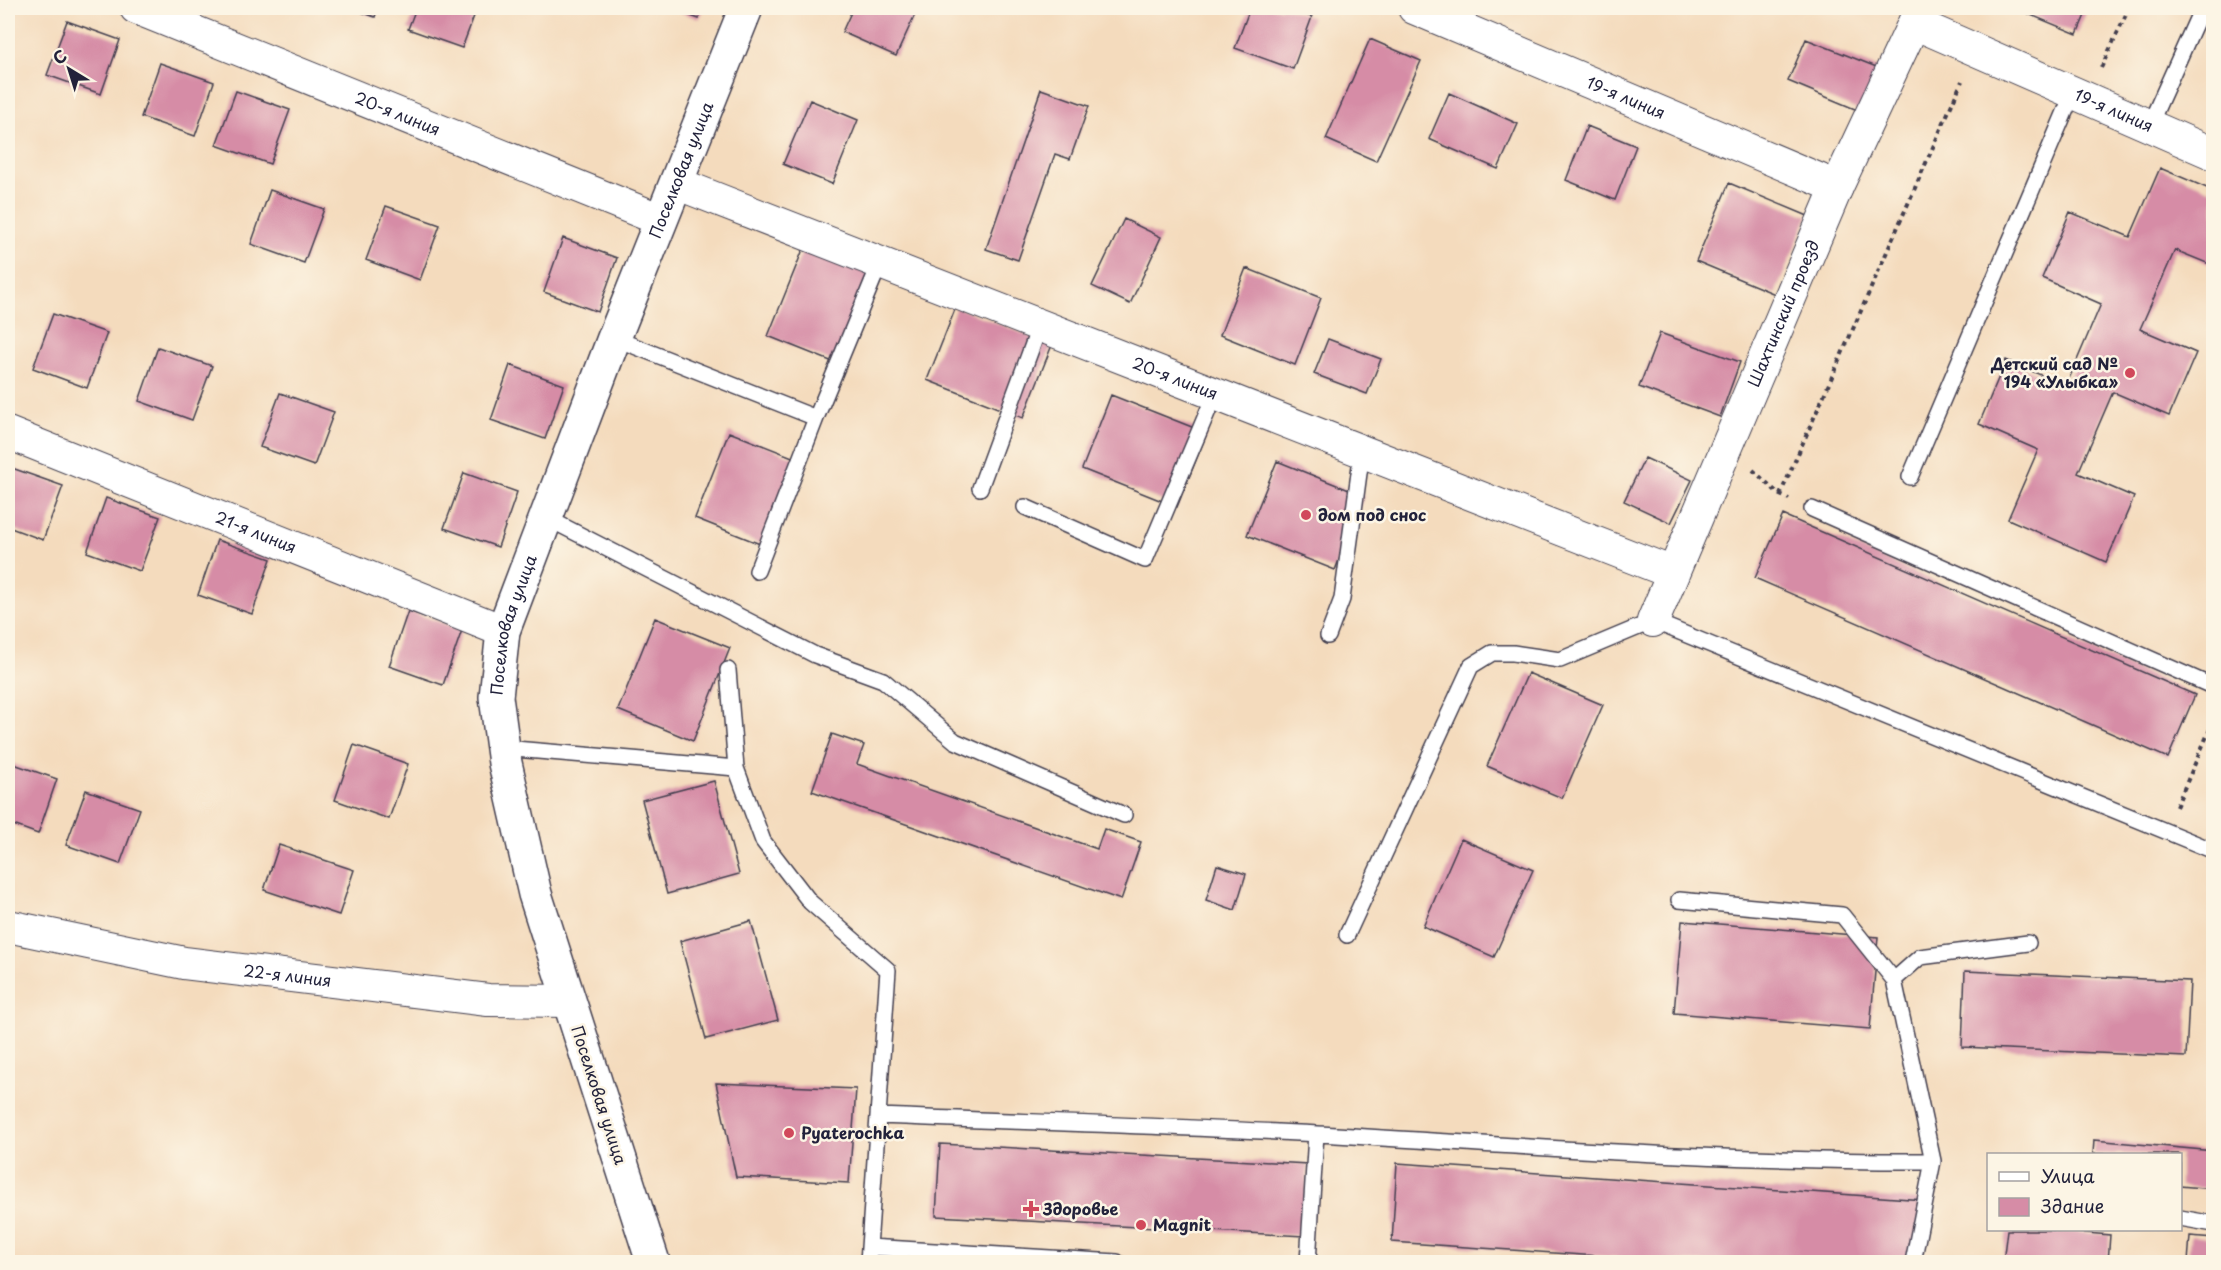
<svg xmlns="http://www.w3.org/2000/svg" width="2221" height="1270" viewBox="0 0 2221 1270" font-family="'Playpen Sans',sans-serif">
  <rect width="100%" height="100%" fill="#fcf5e5"/>
  <filter id="ink" filterUnits="userSpaceOnUse"><feTurbulence type="fractalNoise" baseFrequency=".0167" numOctaves="2"/><feDisplacementMap in="SourceGraphic" scale="12" xChannelSelector="R" yChannelSelector="G"/><feConvolveMatrix kernelMatrix="1 2 1 2 8 2 1 2 1" color-interpolation-filters="sRGB"/></filter>
  <filter id="wash" filterUnits="userSpaceOnUse"><feTurbulence type="fractalNoise" baseFrequency=".008" numOctaves="4" result="noise"/><feDisplacementMap in="SourceGraphic" scale="24" xChannelSelector="R" yChannelSelector="G"/><feGaussianBlur stdDeviation="1.35" result="paint"/><feColorMatrix in="noise" values="0 0 0 0 0 0 0 0 0 0 0 0 0 0 0 0 0 1.4 0 .05"/><feComposite in="paint" operator="in"/></filter>
  <g filter="url(#wash)">
    <rect width="100%" height="100%" fill="#f4dbbd"/>
    <g id="blocks">
      <path fill="#d68ca6" d="M350,8H378L375,17Z
        M416,8H477L462,48L408,29Z
        M669,8H703L699,19Z
        M853,8H918L896,56L842,32Z
        M1250,8H1286L1312,17L1293,69L1235,48Z
        M2014,8H2088L2077,34Z
        M67,21L120,40L101,94L47,75Z
        M1370,39L1421,61L1376,161L1326,139Z
        M1806,39L1879,68L1862,112L1788,81Z
        M160,63L214,82L195,136L141,117Z
        M1041,89L1089,106L1070,159L1055,154L1018,260L986,249Z
        M236,91L290,110L270,164L216,145Z
        M1449,93L1518,124L1498,169L1429,139Z
        M810,100L858,120L832,184L783,164Z
        M1587,126L1636,146L1615,200L1566,180Z
        M2160,168L2214,191V266L2175,250L2140,329L2196,353L2169,416L2113,392L2078,473L2134,497L2106,562L2008,519L2038,450L1979,424L2006,360L2066,386L2101,304L2042,278L2070,212L2130,237Z
        M1729,183L1808,216L1775,294L1696,261Z
        M270,190L324,209L304,263L251,244Z
        M386,206L440,225L420,280L366,260Z
        M1124,219L1161,237L1130,304L1092,286Z
        M563,238L617,258L598,312L544,292Z
        M804,247L879,277L843,366L768,336Z
        M1246,268L1321,298L1295,365L1220,335Z
        M956,307L1052,345L1023,418L927,380Z
        M53,314L107,333L87,388L33,368Z
        M1660,333L1740,362L1720,417L1639,387Z
        M1328,339L1381,359L1367,394L1314,374Z
        M158,347L212,366L192,420L139,401Z
        M510,365L564,385L545,439L491,420Z
        M280,393L334,412L314,466L260,447Z
        M1111,395L1207,433L1177,507L1082,469Z
        M729,432L805,462L770,548L695,518Z
        M1645,458L1692,480L1671,523L1624,501Z
        M1277,461L1364,496L1335,570L1247,535Z
        M9,467L63,486L43,540L8,527Z
        M464,473L517,492L498,547L444,528Z
        M106,498L160,517L140,571L87,552Z
        M1783,515L2195,695L2168,758L1755,578Z
        M217,540L271,559L252,614L198,595Z
        M408,611L462,630L443,685L389,666Z
        M655,618L730,648L693,741L618,710Z
        M1528,673L1603,705L1562,798L1487,766Z
        M832,734L864,745L857,764L1097,849L1104,829L1141,842L1121,900L812,791Z
        M354,745L408,764L389,819L335,800Z
        M8,762L57,779L38,834L8,823Z
        M714,781L739,874L667,894L642,800Z
        M86,790L140,809L120,864L66,845Z
        M1461,839L1533,870L1494,957L1423,926Z
        M279,845L354,870L339,915L264,890Z
        M1217,865L1246,874L1235,910L1206,900Z
        M751,921L778,1020L706,1039L680,941Z
        M1682,921L1878,937L1870,1029L1674,1013Z
        M1965,971L2190,981L2186,1057L1962,1047Z
        M716,1083L856,1089L849,1183L736,1177Z
        M2094,1140L2214,1151V1189L2180,1186V1154H2093Z
        M940,1144L1308,1164L1304,1236L936,1216Z
        M1397,1163L1924,1200L1919,1262H1686L1392,1242Z
        M2007,1230H2051L2110,1235L2108,1262H2003Z
        M2190,1236L2214,1238V1262H2188Z"/>
    </g>
  </g>
  <g filter="url(#ink)">
    <use href="#blocks" fill-opacity="0" stroke="#423e4e" stroke-width="1.5"/>
    <g fill="none" stroke-linecap="round" stroke-linejoin="round">
      <g stroke="#423e4e" stroke-width="18">
        <path id="lane" d="M2149,126L2202,8
          M614,338L816,418L757,571
          M816,418L880,263
          M1910,477L2073,93
          M980,488L1040,325
          M1025,507L1145,560L1215,394
          M1812,509L2214,687
          M545,517L815,655L883,680L955,741L1124,815
          M1328,636L1342,599L1362,451
          M728,670L736,768L763,841L810,902L888,970L868,1262
          M503,748L736,768
          M1679,900L1842,915L1894,980L1933,1161L1913,1262
          M1347,935L1471,666L1492,653H1513L1560,660L1653,621L2214,851
          M1894,980L1920,957L2028,943
          M878,1116C1024,1122 1171,1126 1318,1134C1523,1146 1727,1162 1933,1161
          M2180,1218L2214,1224
          M869,1247L1117,1262
          M1308,1262L1316,1134"/>
      </g>
      <g stroke="#423e4e" stroke-width="34">
        <g id="street">
          <path id="s1" d="M136,8L661,220"/>
          <path id="s2" d="M1414,8L1837,187"/>
          <path id="s3" d="M1914,23L2214,154"/>
          <path id="s4" d="M676,183L1673,573"/>
          <path id="s5" d="M8,433L503,631"/>
          <path id="s6" d="M1653,621L1837,187L1921,8"/>
          <path id="s7" d="M8,926L184,963L488,1000L569,1001"/>
        </g>
      </g>
      <g stroke="#423e4e" stroke-width="36">
        <g id="secondary">
          <path id="s8" d="M653,1262L535,894L505,763L496,697L503,631L614,338L746,8"/>
        </g>
      </g>
      <path stroke="#423e4e" stroke-width="4" stroke-dasharray="4.5 4.5" stroke-linecap="butt" d="M2101,68L2129,8
        M1753,470L1780,495L1789,499
        M1780,495L1962,81
        M2176,807L2214,720"/>
      <use href="#lane" stroke="#fff" stroke-width="15"/>
      <use href="#street" stroke="#fff" stroke-width="32"/>
      <use href="#secondary" stroke="#fff" stroke-width="33"/>
    </g>
  </g>
  <g fill="#d1495b" stroke="#fcf5e5" stroke-width="2">
    <circle cx="2130" cy="373" r="6"/>
    <circle cx="1306" cy="515" r="6"/>
    <circle cx="789" cy="1133" r="6"/>
    <path d="M1028 1200h6v6h6v6h-6v6h-6v-6h-6v-6h6z"/>
    <circle cx="1141" cy="1225" r="6"/>
  </g>
  <g text-anchor="middle" stroke-width="5" stroke-linejoin="round" paint-order="stroke">
    <g font-size="16" fill="#22223b" stroke="#fcf5e5">
      <text dy="6" stroke="none"><textPath href="#s2" startOffset="230">19-я линия</textPath></text>
      <text dy="6" stroke="none"><textPath href="#s3" startOffset="218">19-я линия</textPath></text>
      <text dy="6" stroke="none"><textPath href="#s1" startOffset="282">20-я линия</textPath></text>
      <text dy="6" stroke="none"><textPath href="#s8" startOffset="1148">Поселковая улица</textPath></text>
      <text dy="6" stroke="none"><textPath href="#s6" startOffset="334">Шахтинский проезд</textPath></text>
      <text dy="6" stroke="none"><textPath href="#s4" startOffset="536">20-я линия</textPath></text>
      <text dy="6" stroke="none"><textPath href="#s5" startOffset="267">21-я линия</textPath></text>
      <text dy="6" stroke="none"><textPath href="#s8" startOffset="662">Поселковая улица</textPath></text>
      <text dy="6" stroke="none"><textPath href="#s7" startOffset="284">22-я линия</textPath></text>
      <text transform="translate(599 1095) rotate(72)" y="6">Поселковая улица</text>
    </g>
    <g font-size="16" font-weight="bold" fill="#22223b" stroke="#fcf5e5" text-anchor="start">
      <text x="2118" y="370" text-anchor="end">Детский сад №<tspan x="2118" dy="18">194 «Улыбка»</tspan></text>
      <text x="1318" y="521">дом под снос</text>
      <text x="801" y="1139">Pyaterochka</text>
      <text x="1043" y="1215">Здоровье</text>
      <text x="1153" y="1231">Magnit</text>
    </g>
  </g>
  <rect width="2221" height="1270" fill="none" stroke="#fcf5e5" stroke-width="30"/>
  <rect x="1987" y="1153" width="195" height="78" fill="#fcf5e5" stroke="#a5a1a1" stroke-width="1.5"/>
  <rect x="1999" y="1172" width="30" height="9" fill="#ffffff" stroke="#a5a1a1" stroke-width="1.5"/>
  <text x="2041" y="1183" font-size="18" fill="#22223b">Улица</text>
  <rect x="1999" y="1198" width="30" height="18" fill="#d68ca6" stroke="#a5a1a1" stroke-width="1.5"/>
  <text x="2041" y="1213" font-size="18" fill="#22223b">Здание</text>
  <g transform="translate(69 69) rotate(322)" stroke="#fcf5e5" stroke-width="4.5" paint-order="stroke">
  <path d="M0-4.5L10 22L0 15L-10 22Z" fill="#22223b"/>
  <text y="-9" font-size="16" font-weight="bold" text-anchor="middle" fill="#22223b">С</text>
  </g>
</svg>
